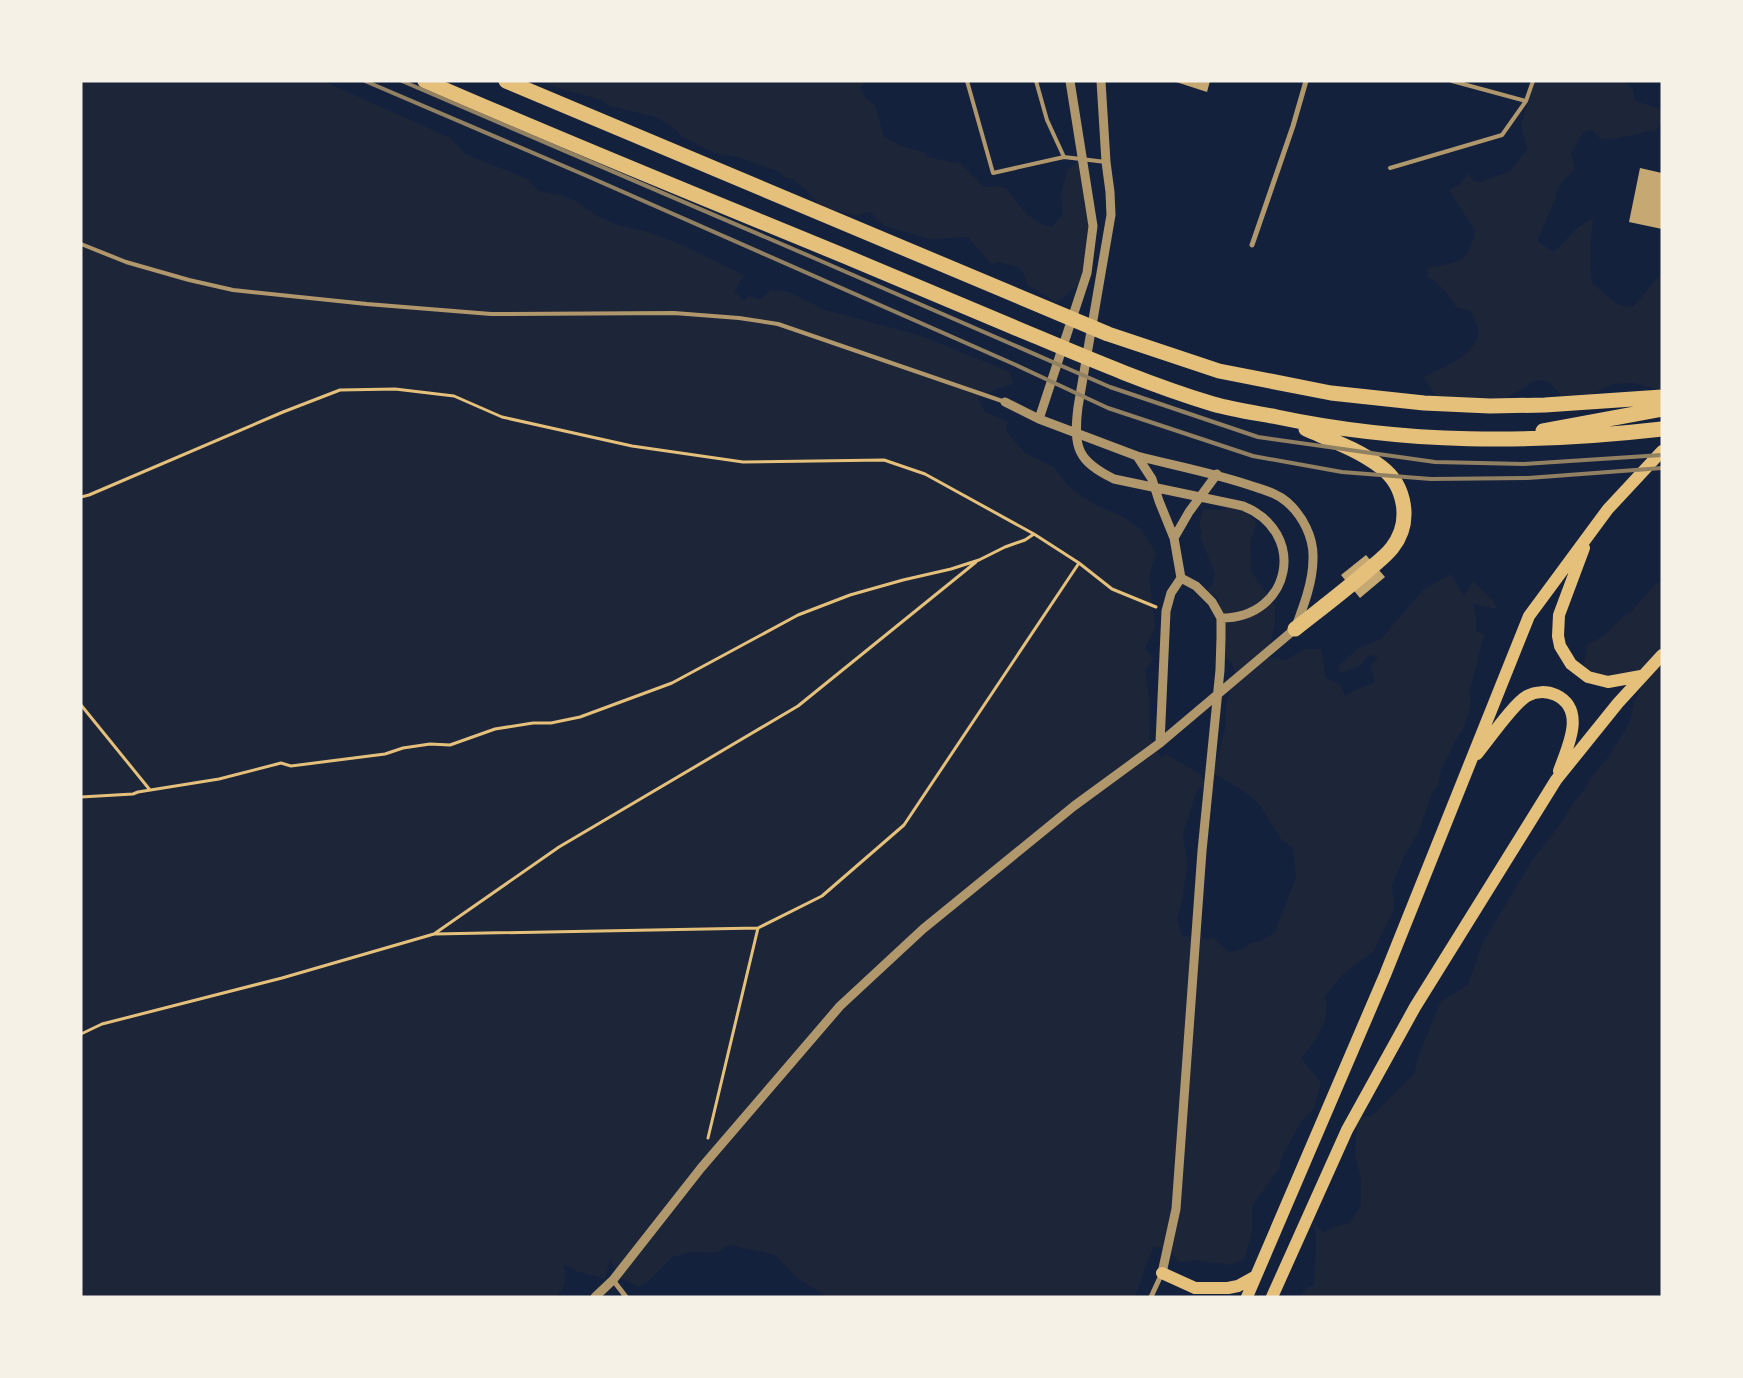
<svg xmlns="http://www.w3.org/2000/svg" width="1743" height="1378" viewBox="0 0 1743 1378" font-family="Arial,sans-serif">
  <rect width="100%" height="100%" fill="#14213d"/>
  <path fill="#1d2539" d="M81,81H323L451,138L465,154L528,179L539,191L561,195L578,202L599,217L618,225L645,231L680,244L744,275L734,292L738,293L742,301L749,296L760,299L771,290L789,292L825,310L919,335L1010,372L1013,384L996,389L978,399L985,412L1008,422L1006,431L1025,453L1054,467L1069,487L1097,506L1122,516L1142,530L1156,553L1149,577L1155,627L1145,649L1154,659L1145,670L1150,702L1149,736L1161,757L1166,754L1200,774L1206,785L1197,790L1183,833L1187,863L1183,896L1177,920L1183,937L1201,933L1204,940L1213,937L1229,952L1243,949L1251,943L1261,941L1275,932L1296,877L1293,848L1281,839L1259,804L1245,792L1213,773L1225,729L1226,705L1235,674L1232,663L1216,649L1220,634L1218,596L1203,592L1212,586L1215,574L1200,536L1202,532L1199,523L1203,509L1223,510L1230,505L1243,510L1256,522L1250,544L1251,571L1275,606V624L1267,656L1286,660L1304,649H1321L1326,678L1341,685L1345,697C1354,689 1364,687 1375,682L1370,666L1378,657L1369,655L1360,666L1341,673L1338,666L1357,649L1381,639L1423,590L1451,574L1464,596L1473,581L1493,600L1497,609L1473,604L1476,616V632L1484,634L1469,694L1471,703L1464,728L1452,746L1450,753L1441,769L1438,786L1432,793L1418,834L1405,854L1392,885L1394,909L1373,952L1342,975L1325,996C1331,1020 1317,1040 1301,1058L1321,1083L1314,1108L1301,1122L1282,1156L1279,1169L1252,1206V1232L1245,1258L1232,1265L1193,1260L1179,1263C1172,1252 1166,1249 1153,1247L1135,1296L1133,1297H828L797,1278L775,1255L729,1245L717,1253L692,1252L672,1257L648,1282L638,1287L621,1278L610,1260L605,1279L576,1271L564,1264C565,1278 568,1286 556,1297H81Z
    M544,81H867L860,88L866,98L875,105L884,137L904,147L924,152L928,157L961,164L984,187L1000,186L1008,189C1017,206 1032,223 1052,227L1063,213L1061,193L1068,169L1081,159L1087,190L1083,203L1093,221L1083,284L1069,291L1064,298L1056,302L1027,285L1025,276L1019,267L997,262L992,265L968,237L930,239L885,226L870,212L856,216L820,206L807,191L793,179L786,178L780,172L738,157L714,153L681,136L678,131L656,117L609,106L602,100L555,87Z
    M1532,81H1625L1633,90L1635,101L1662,109V123L1656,130L1614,139L1610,138L1601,140L1592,130L1583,132L1571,153L1575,170L1564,179L1557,190L1555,200L1537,241L1554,252L1576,229L1593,218L1590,254L1592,283L1617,304L1633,307L1662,272V389L1658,390L1635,383L1613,384L1577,402L1563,398L1549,382L1536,380L1496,405L1469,413L1437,398L1424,377C1441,368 1481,353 1478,330C1478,324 1473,317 1471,311L1456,307C1448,294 1441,284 1428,277L1427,268C1456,262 1469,265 1475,231L1449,190L1459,185L1468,173L1472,180L1481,182L1510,171L1527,149L1521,125L1533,87Z
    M1662,581V1297H1299L1306,1288L1314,1286C1314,1264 1319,1246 1314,1224L1323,1233L1332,1227L1349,1223L1361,1206V1178L1355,1154L1357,1129L1351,1120L1356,1117L1371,1116L1414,1074L1420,1052L1441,1001L1468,985L1483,942L1533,859L1561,823L1574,802L1584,790L1593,775L1609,756L1629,724L1634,703L1644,682L1609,680L1583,668L1588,644L1602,637L1623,617L1632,611L1654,585Z"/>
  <path fill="#c6a872" d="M1173,81H1210L1207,92Z
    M1640,168L1662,173V229L1629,222Z
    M1366,555L1385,577L1360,598L1341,575Z"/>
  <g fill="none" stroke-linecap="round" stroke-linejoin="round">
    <path stroke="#e5c07b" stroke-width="3" d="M81,497L89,495L283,412L340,390L395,389L454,396L502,417L632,446L743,462L884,460L925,474L1034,534
      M81,705L150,790
      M81,797L133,794L138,792L219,779L281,763L291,766L385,754L403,748L430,744L450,745L495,729L533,723H551L580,717L672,683L798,615L850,595L903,580L951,569L979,560L1005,547L1025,540L1034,534L1079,563L1112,589L1156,607
      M435,934L758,928L822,896L904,825L1079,563
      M81,1034L102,1024L282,978L434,934L559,847L798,706L976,562
      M708,1138L758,928"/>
    <path stroke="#b1986c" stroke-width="4" d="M967,81L993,173L1064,157L1106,162
      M1036,81L1047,120L1064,157
      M1452,81L1526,101
      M1390,168L1502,135L1526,101L1533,81
      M81,244L126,262L189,280L233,290L367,304L491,314L674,313L739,318L778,324L1005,402"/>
    <path stroke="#b1986c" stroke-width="5" d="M1252,245L1293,126L1306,81
      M613,1280L626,1297
      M1151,1297L1162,1273"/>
    <path stroke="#b1986c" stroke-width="9" d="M1101,81L1106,162L1110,192L1111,215L1078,407C1073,447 1077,461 1114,479L1243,506C1308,532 1292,618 1221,618
      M1005,402L1039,419L1137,456L1152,479L1159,501L1174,538L1181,578L1196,586L1212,602L1221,618V638L1220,670L1202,851L1176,1209L1162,1273
      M1039,419L1087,273L1093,226L1070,81
      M1174,538L1189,512L1217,474
      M1160,743L1166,611L1171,593L1181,578
      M595,1297L613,1280L701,1168L840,1006L923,929L1074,806L1160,743L1295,629C1303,608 1313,582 1313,559C1314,538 1303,516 1287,502C1277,493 1264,490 1252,486C1214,473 1176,466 1137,456"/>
    <path stroke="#e5c07b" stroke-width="12" d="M1584,548L1559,615L1558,636L1560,646L1571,664L1588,677L1608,682L1641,676
      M1477,754C1488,741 1513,704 1527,696C1536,691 1547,691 1556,695C1587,710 1567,748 1559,771
      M1162,1273L1195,1288H1228L1238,1286L1256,1276
      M1247,1297L1385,975L1529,616L1608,509L1662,451
      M1272,1297L1347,1130L1415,1007L1556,780L1618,703L1662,655"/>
    <path stroke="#e5c07b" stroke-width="15" d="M425,81C567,143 711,201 854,260C907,282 959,304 1011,326C1078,354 1144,383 1213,404C1234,410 1256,413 1277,417C1405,444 1532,444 1662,429
      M506,81L1108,334L1219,371L1331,393L1424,403L1490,406L1545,405L1662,397
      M1543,431L1662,409
      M1295,629C1319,610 1343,592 1366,572C1375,564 1385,557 1392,548C1412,523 1406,486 1381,467C1359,450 1331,440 1306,429"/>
    <path stroke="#918062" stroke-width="4" d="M365,81L587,176L1016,365L1108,408L1253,456L1342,472L1431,479L1528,478L1662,468
      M402,81L814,258L1110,387L1258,437L1435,462L1524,464L1662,455"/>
  </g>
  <rect width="1743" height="1378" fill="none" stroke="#f6f1e7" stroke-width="165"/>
</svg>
